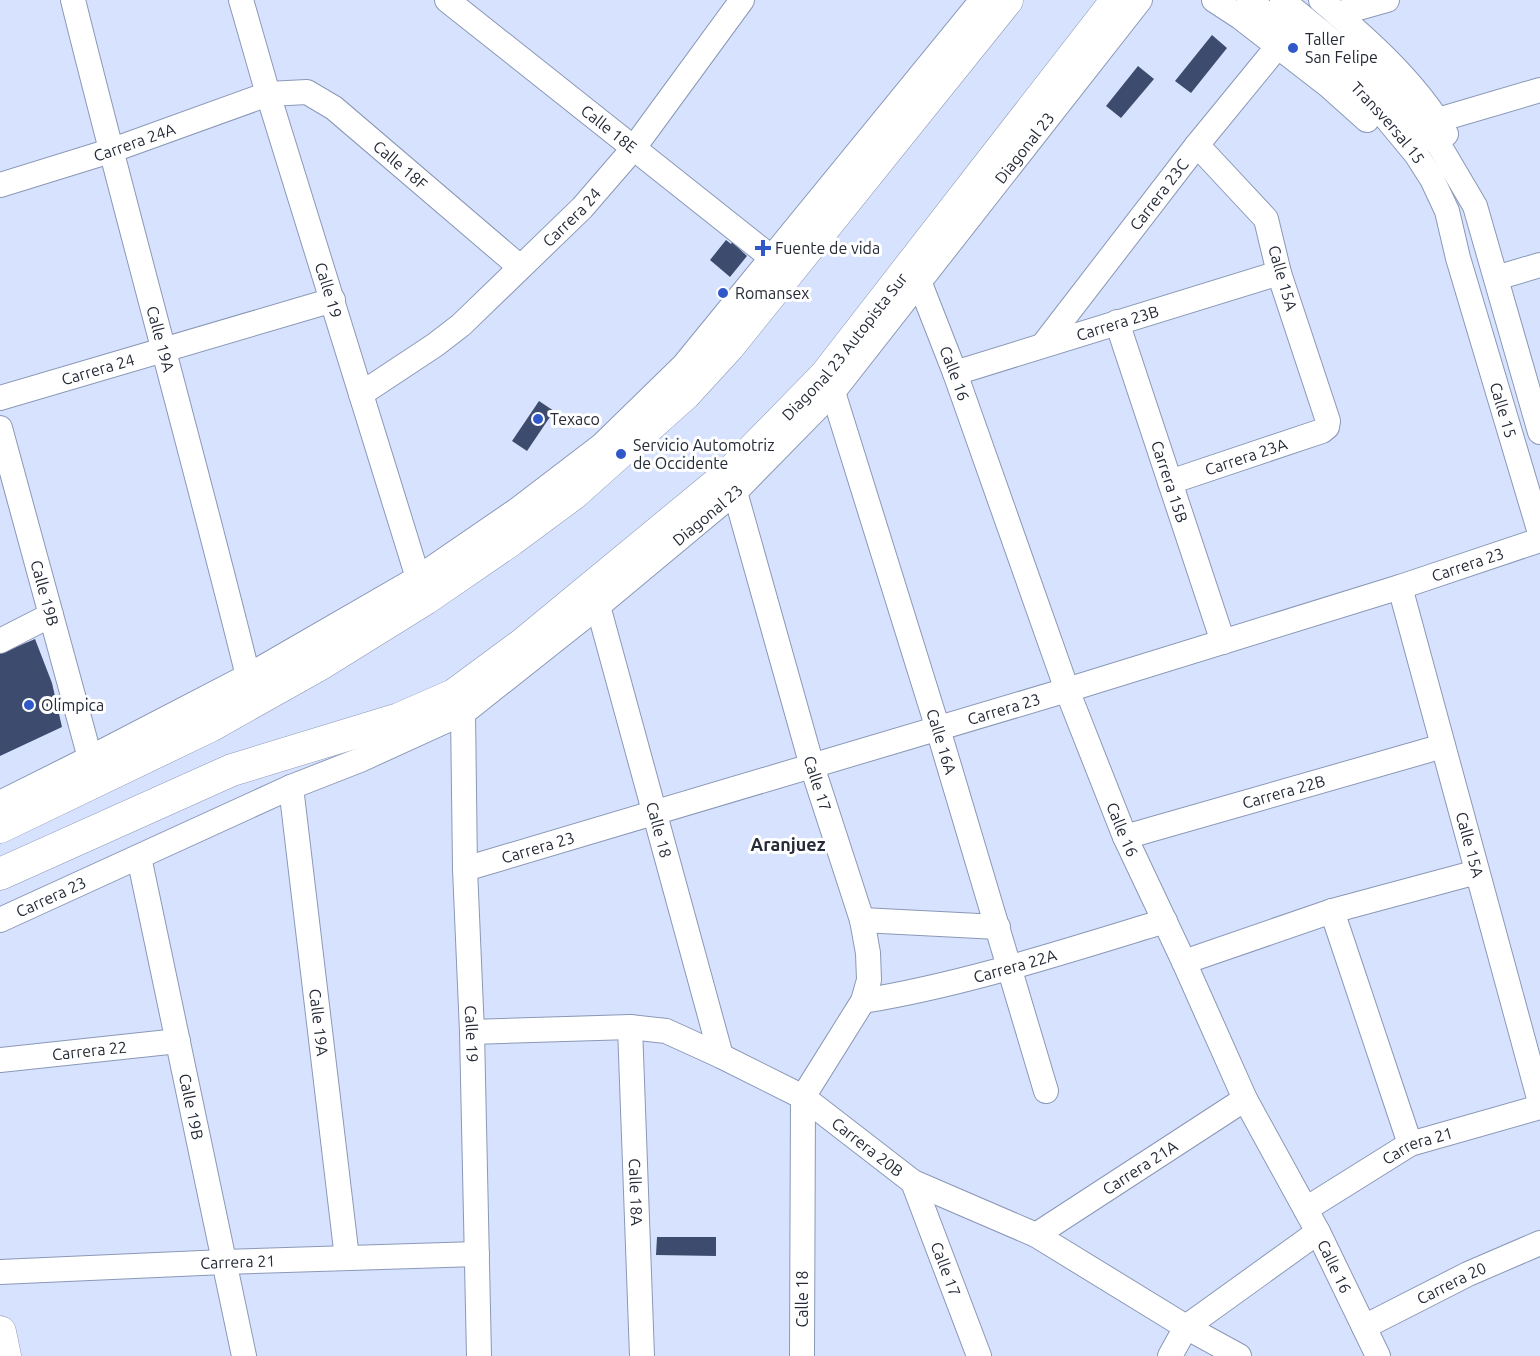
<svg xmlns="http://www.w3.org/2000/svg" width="1540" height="1356" viewBox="0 0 1540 1356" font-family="Ubuntu,sans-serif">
  <rect width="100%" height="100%" fill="#d7e3fe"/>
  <path fill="#3d4c6e" d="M1212,35L1227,48L1191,93L1175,81Z
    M1138,66L1154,79L1121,118L1106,106Z
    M726,240L731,244L732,242L747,256L730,277L710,260Z
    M539,401L554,411L527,451L512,441Z
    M35,639L52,683L62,727L0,756V654Z
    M657,1237H716V1256L656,1255Z"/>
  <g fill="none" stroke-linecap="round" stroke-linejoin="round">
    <g stroke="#8a98b7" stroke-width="26">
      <g id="minor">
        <path id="s1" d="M73,0C129,226 192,450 248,676"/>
        <path id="s2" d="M241,0L268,94L418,578"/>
        <path id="s3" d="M447,0L772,258"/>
        <path d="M1214,0L1240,17L1329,86L1367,120"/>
        <path id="s4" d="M1249,0L1351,81L1387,119L1416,154L1432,179L1447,211L1458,258L1540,533"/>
        <path d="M1282,0L1387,86L1439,145L1475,206L1540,432"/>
        <path d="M1321,0C1367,39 1416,82 1446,134"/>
        <path d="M1337,14L1387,0"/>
        <path d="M1438,120L1540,90"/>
        <path id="s5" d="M0,185L110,151L268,94L307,92L334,108L520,267"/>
        <path d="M1496,278L1540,265"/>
        <path id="s6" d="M919,281L955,373L1067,690L1125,837L1184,962L1245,1099L1318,1232L1378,1356"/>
        <path id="s7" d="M1117,322L1223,642"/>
        <path id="s8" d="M1043,345L1197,145L1278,46"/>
        <path id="s9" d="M955,373L1279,273"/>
        <path id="s10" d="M833,392L938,729L1046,1091"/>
        <path id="s11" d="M361,394L435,345L461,325L582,208L633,149L742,0"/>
        <path id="s12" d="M0,398L333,300"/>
        <path id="s13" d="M0,428L90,758"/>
        <path id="s14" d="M1170,482L1322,431L1327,427L1328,421L1279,273L1266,219L1197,145"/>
        <path id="s15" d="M735,492L812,766L862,920L868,953L869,980L863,1001L803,1097L802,1356"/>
        <path id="s16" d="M1400,587L1540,1102"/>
        <path id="s17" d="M598,606L721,1056"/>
        <path d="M0,641L51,615"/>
        <path id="s18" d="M463,713L465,869L472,1032L479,1356"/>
        <path id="s19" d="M291,787L347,1258"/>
        <path d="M0,803L90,758L248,676L418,578L517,510L602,445L684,365L982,0"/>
        <path id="s20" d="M1125,837L1443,746"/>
        <path id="s21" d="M139,857L244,1356"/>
        <path id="s22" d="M465,869L1067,690L1400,587L1540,540"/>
        <path d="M1332,911L1410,1144"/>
        <path id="s23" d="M0,920L291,787L360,760L463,713L598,606L735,492L833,392L1140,0"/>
        <path d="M862,920L998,927"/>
        <path d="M1184,962L1332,911L1477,872"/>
        <path id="s24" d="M863,1001C966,984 1066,951 1165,921"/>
        <path id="s25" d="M630,1027L642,1356"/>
        <path id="s26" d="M472,1032L630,1027L666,1031L721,1056L803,1097L913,1182L1036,1235L1186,1327L1239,1356"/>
        <path id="s27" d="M0,1060L178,1041"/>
        <path id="s28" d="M913,1182L979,1356"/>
        <path id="s29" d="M1306,1209L1410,1144L1540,1107"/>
        <path id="s30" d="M1036,1235L1245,1099"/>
        <path id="s31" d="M0,1272L224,1262L477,1254"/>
        <path id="s32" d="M1364,1327L1468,1274L1540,1243"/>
        <path d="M1170,1356L1186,1327L1318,1232"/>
      </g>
    </g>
    <g stroke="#8a98b7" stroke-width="33">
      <g id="major">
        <path d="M0,827L210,726L322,663L425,599L511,540L573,494L685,394L729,346L1007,0"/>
        <path id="s33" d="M0,874L232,770L399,719L454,695L523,644L728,475L825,376L1117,0"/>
        <path d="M0,1332L5,1356"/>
      </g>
    </g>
    <use href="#minor" stroke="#fff" stroke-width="24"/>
    <use href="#major" stroke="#fff" stroke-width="32"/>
  </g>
  <g fill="#3158c8" stroke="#fff" stroke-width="2">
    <circle cx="1293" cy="48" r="6"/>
    <path d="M760 239h6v6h6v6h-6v6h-6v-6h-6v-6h6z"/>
    <circle cx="723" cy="293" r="6"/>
    <circle cx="538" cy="419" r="6"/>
    <circle cx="621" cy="454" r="6"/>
    <circle cx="29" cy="705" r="6"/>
  </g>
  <g text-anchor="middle" stroke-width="6" stroke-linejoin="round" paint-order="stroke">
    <g font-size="16" fill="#252b37" stroke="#fff" text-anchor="start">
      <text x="1305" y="45">Taller<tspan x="1305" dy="18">San Felipe</tspan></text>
      <text x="775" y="254">Fuente de vida</text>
      <text x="735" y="299">Romansex</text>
      <text x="550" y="425">Texaco</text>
      <text x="633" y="451">Servicio Automotriz<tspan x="633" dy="18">de Occidente</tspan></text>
      <text x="41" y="711">Olimpica</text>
    </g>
    <g font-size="16" fill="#252b37" stroke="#fff">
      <text dy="6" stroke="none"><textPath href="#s4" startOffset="186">Transversal 15</textPath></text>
      <text dy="6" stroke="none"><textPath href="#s3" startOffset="207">Calle 18E</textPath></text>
      <text dy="6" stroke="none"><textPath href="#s5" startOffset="141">Carrera 24A</textPath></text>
      <text dy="6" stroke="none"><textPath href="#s23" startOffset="1308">Diagonal 23</textPath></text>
      <text dy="6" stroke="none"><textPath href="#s5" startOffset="441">Calle 18F</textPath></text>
      <text dy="6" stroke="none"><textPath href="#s8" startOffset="190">Carrera 23C</textPath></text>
      <text dy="6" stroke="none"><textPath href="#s11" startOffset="276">Carrera 24</textPath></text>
      <text transform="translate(1283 278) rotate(74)" y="6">Calle 15A</text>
      <text dy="6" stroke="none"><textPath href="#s2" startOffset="303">Calle 19</textPath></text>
      <text dy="6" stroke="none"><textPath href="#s9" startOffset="170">Carrera 23B</textPath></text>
      <text dy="6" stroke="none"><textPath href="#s1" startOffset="350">Calle 19A</textPath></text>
      <text dy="6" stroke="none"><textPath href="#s33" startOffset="1014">Diagonal 23 Autopista Sur</textPath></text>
      <text dy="6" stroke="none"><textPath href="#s12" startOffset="102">Carrera 24</textPath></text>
      <text dy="6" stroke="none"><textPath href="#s6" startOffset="99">Calle 16</textPath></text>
      <text dy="6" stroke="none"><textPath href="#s4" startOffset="500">Calle 15</textPath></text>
      <text dy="6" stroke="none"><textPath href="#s14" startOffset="80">Carrera 23A</textPath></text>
      <text dy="6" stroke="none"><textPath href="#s7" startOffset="168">Carrera 15B</textPath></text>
      <text dy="6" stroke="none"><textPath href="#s23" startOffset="822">Diagonal 23</textPath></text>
      <text dy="6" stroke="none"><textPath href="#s22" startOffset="1048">Carrera 23</textPath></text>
      <text dy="6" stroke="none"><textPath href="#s13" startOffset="171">Calle 19B</textPath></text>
      <text dy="6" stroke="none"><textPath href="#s22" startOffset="562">Carrera 23</textPath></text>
      <text dy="6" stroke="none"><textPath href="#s10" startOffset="366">Calle 16A</textPath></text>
      <text dy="6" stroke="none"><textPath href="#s15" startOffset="303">Calle 17</textPath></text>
      <text dy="6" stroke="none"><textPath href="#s20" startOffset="165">Carrera 22B</textPath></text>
      <text dy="6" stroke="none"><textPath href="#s6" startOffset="585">Calle 16</textPath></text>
      <text dy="6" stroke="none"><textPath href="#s17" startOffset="232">Calle 18</textPath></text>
      <text dy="6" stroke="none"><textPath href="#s16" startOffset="267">Calle 15A</textPath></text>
      <text dy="6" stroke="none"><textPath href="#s22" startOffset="76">Carrera 23</textPath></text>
      <text dy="6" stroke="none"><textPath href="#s23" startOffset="56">Carrera 23</textPath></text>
      <text dy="6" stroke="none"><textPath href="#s24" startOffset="156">Carrera 22A</textPath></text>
      <text dy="6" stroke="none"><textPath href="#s19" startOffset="237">Calle 19A</textPath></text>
      <text dy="6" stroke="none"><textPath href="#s18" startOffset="321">Calle 19</textPath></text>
      <text dy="6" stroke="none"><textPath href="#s27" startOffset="90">Carrera 22</textPath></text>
      <text dy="6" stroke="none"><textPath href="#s21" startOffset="255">Calle 19B</textPath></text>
      <text dy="6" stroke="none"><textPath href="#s26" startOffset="428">Carrera 20B</textPath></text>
      <text dy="6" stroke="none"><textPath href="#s29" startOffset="129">Carrera 21</textPath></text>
      <text dy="6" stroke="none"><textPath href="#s30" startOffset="124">Carrera 21A</textPath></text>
      <text dy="6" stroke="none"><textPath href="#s25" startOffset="165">Calle 18A</textPath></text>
      <text dy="6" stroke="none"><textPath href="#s31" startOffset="238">Carrera 21</textPath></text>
      <text dy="6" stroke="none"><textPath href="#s6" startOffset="1071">Calle 16</textPath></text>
      <text dy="6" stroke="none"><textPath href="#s28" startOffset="93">Calle 17</textPath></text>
      <text dy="6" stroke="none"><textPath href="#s32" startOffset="98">Carrera 20</textPath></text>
      <text transform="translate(802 1299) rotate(-90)" y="6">Calle 18</text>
    </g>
    <g font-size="18" font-weight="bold" fill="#252b37" stroke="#fff">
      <text x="788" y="851">Aranjuez</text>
    </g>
  </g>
</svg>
